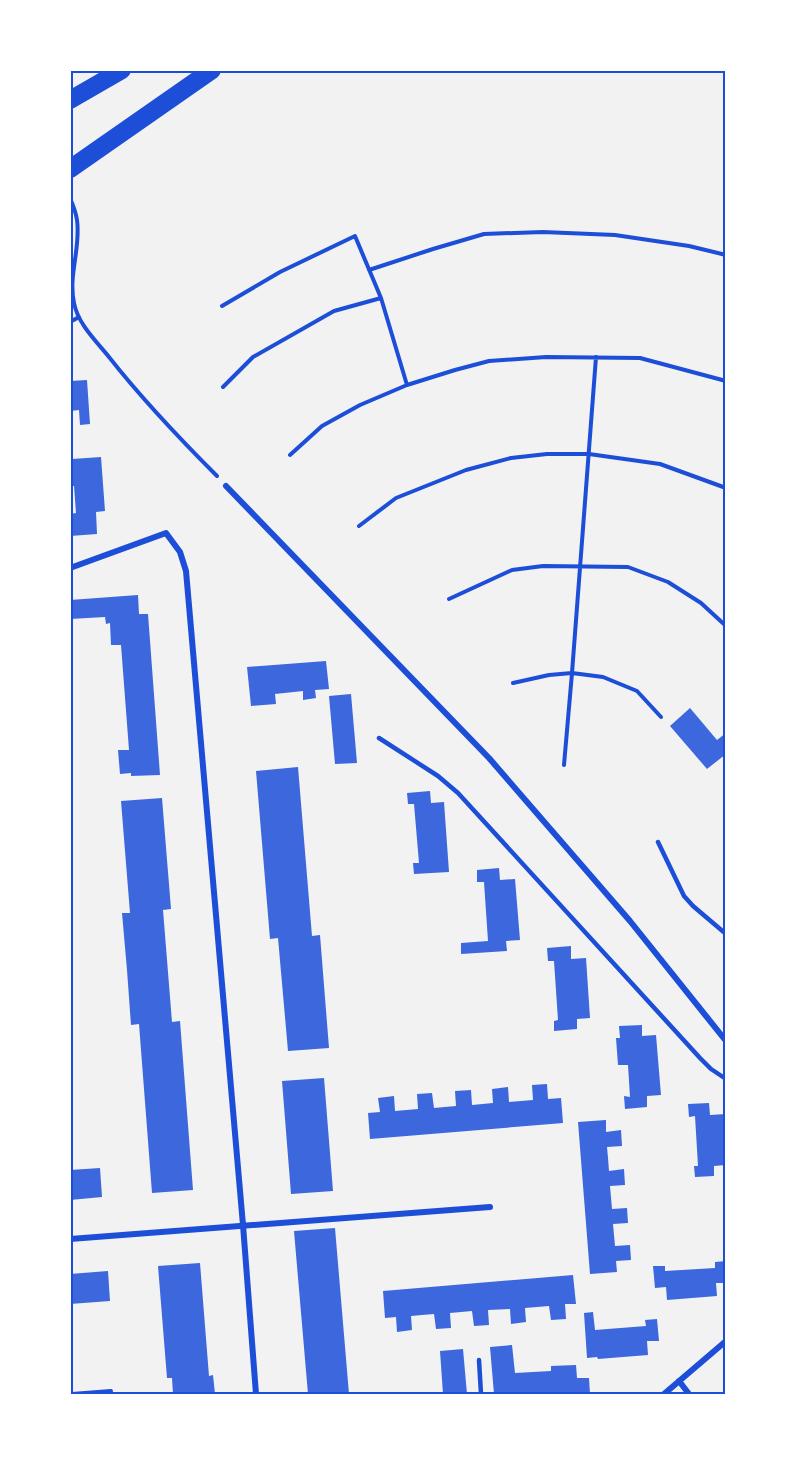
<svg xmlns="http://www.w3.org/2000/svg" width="796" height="1465" viewBox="0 0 796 1465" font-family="'PT Sans',sans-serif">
  <rect width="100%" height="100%" fill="#f2f2f2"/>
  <path fill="#3d67dc" d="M87,380L90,424L80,425L79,410L70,411V381Z
    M101,457L105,511L96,512L97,534L70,536V514L76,513L74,486H70V474H73L72,459Z
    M138,595L139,614H148L160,775L131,776V773L120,774L118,750H129L121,645H111L110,623L106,624L105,617L70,619V600Z
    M326,661L329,689L315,690L316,698L303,700V691L275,694L276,704L251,706L247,667Z
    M351,694L357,763L335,764L329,696Z
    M690,708L717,740L726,733V754L707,769L670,726Z
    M298,767L312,936L320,935L329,1048L288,1051L278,938L270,939L256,771Z
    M430,791L431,803L444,802L449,872L414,874L413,863H419L414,804H408L407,793Z
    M162,798L171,909L163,910L172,1022L180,1021L193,1190L152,1193L139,1024L131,1025L127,970L122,913H130L121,801Z
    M499,868L500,880L515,879L520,940L506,941L507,951L461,954V943L488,941L484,882H477V870Z
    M571,946V959L586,958L590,1018L577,1019V1029L554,1031V1021L558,1020L554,961H548L547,948Z
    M642,1025V1036L656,1035L661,1095L647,1096V1107L625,1109L624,1096L630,1097L628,1065H618L616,1038H620L619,1026Z
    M324,1078L333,1191L291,1194L282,1081Z
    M547,1084L548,1099L561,1098L563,1123L370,1139L368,1113L380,1112L378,1098L394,1096L395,1111L418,1109L417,1094L432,1093L434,1108L456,1106L455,1091L471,1090L472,1105L493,1103L492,1089L508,1087L509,1102L533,1100L532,1085Z
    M709,1103L710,1115L726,1114V1165L714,1166V1176L695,1177L694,1166H698L695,1116L689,1117L688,1104Z
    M606,1120V1132L621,1130L622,1146L607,1147L608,1158L609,1171L624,1169L625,1185L610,1186L612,1209L627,1208L628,1223L613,1224L615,1246L630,1245L631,1260L616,1261L617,1272L590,1274L578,1122Z
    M100,1168L102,1197L70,1200V1170Z
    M335,1228L349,1394H308L294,1231Z
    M726,1261V1283H716L717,1296L667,1300L666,1287L655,1288L653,1266H665V1271L715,1268V1262Z
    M200,1263L209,1376L213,1375L215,1394H173L172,1378H167L158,1266Z
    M108,1271L110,1301L70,1304V1274Z
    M573,1275L576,1304H565L566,1319L551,1320L549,1306L525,1308L526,1322L511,1324L510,1309L488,1310L489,1325L474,1326L472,1311L450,1313L451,1328L436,1329L434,1314L422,1315L411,1316L412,1330L397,1332L396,1317L385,1318L383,1291Z
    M593,1312L595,1330L646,1326L645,1320L657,1319L659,1341H647L648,1355L598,1359L597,1357L587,1358L584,1313Z
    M512,1345L515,1373L551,1371V1366L576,1365L577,1378H589L590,1394H494L490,1347Z
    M463,1349L467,1394H443L440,1351Z"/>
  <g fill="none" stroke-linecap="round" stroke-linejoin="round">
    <path stroke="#1d4ed8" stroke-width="4" d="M70,198C73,205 76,213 77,220C81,248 68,275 74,303C78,324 96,341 109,357C142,399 179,438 217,476
      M369,270L433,249L484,234L543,232L615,235L689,246L726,255
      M222,306L280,272L355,236L381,298
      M70,322L79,317
      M223,387L253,357L334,311L381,298L407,385
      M290,455L322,426L360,405L407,385L455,370L489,361L546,357L640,358L726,381
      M359,526L396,498L466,470L511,458L547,454H589L660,464L726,488
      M449,599L512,570L543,566L628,567L668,582L701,603L726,626
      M513,683L549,675L572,673L603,677L637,691L661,717
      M564,765L572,673L596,357
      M72,1394L111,1391"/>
    <path stroke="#1d4ed8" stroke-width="4.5" d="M379,738L438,776L458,793L700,1058L711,1069L726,1079
      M658,842L684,896L693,906L726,934
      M479,1360L481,1394"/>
    <path stroke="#1d4ed8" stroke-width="6" d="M226,486L489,758L630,921L726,1041
      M70,568L166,533L180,552L186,571L243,1225L256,1394
      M70,1239L490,1207
      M679,1381L689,1394
      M664,1394L726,1341"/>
    <path stroke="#1d4ed8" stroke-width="18" d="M70,100L122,70
      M70,169L212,70"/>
  </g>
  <rect width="796" height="1465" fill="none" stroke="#ffffff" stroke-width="144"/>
  <rect x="72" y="72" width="652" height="1321" fill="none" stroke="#1d4ed8" stroke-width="2"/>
</svg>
